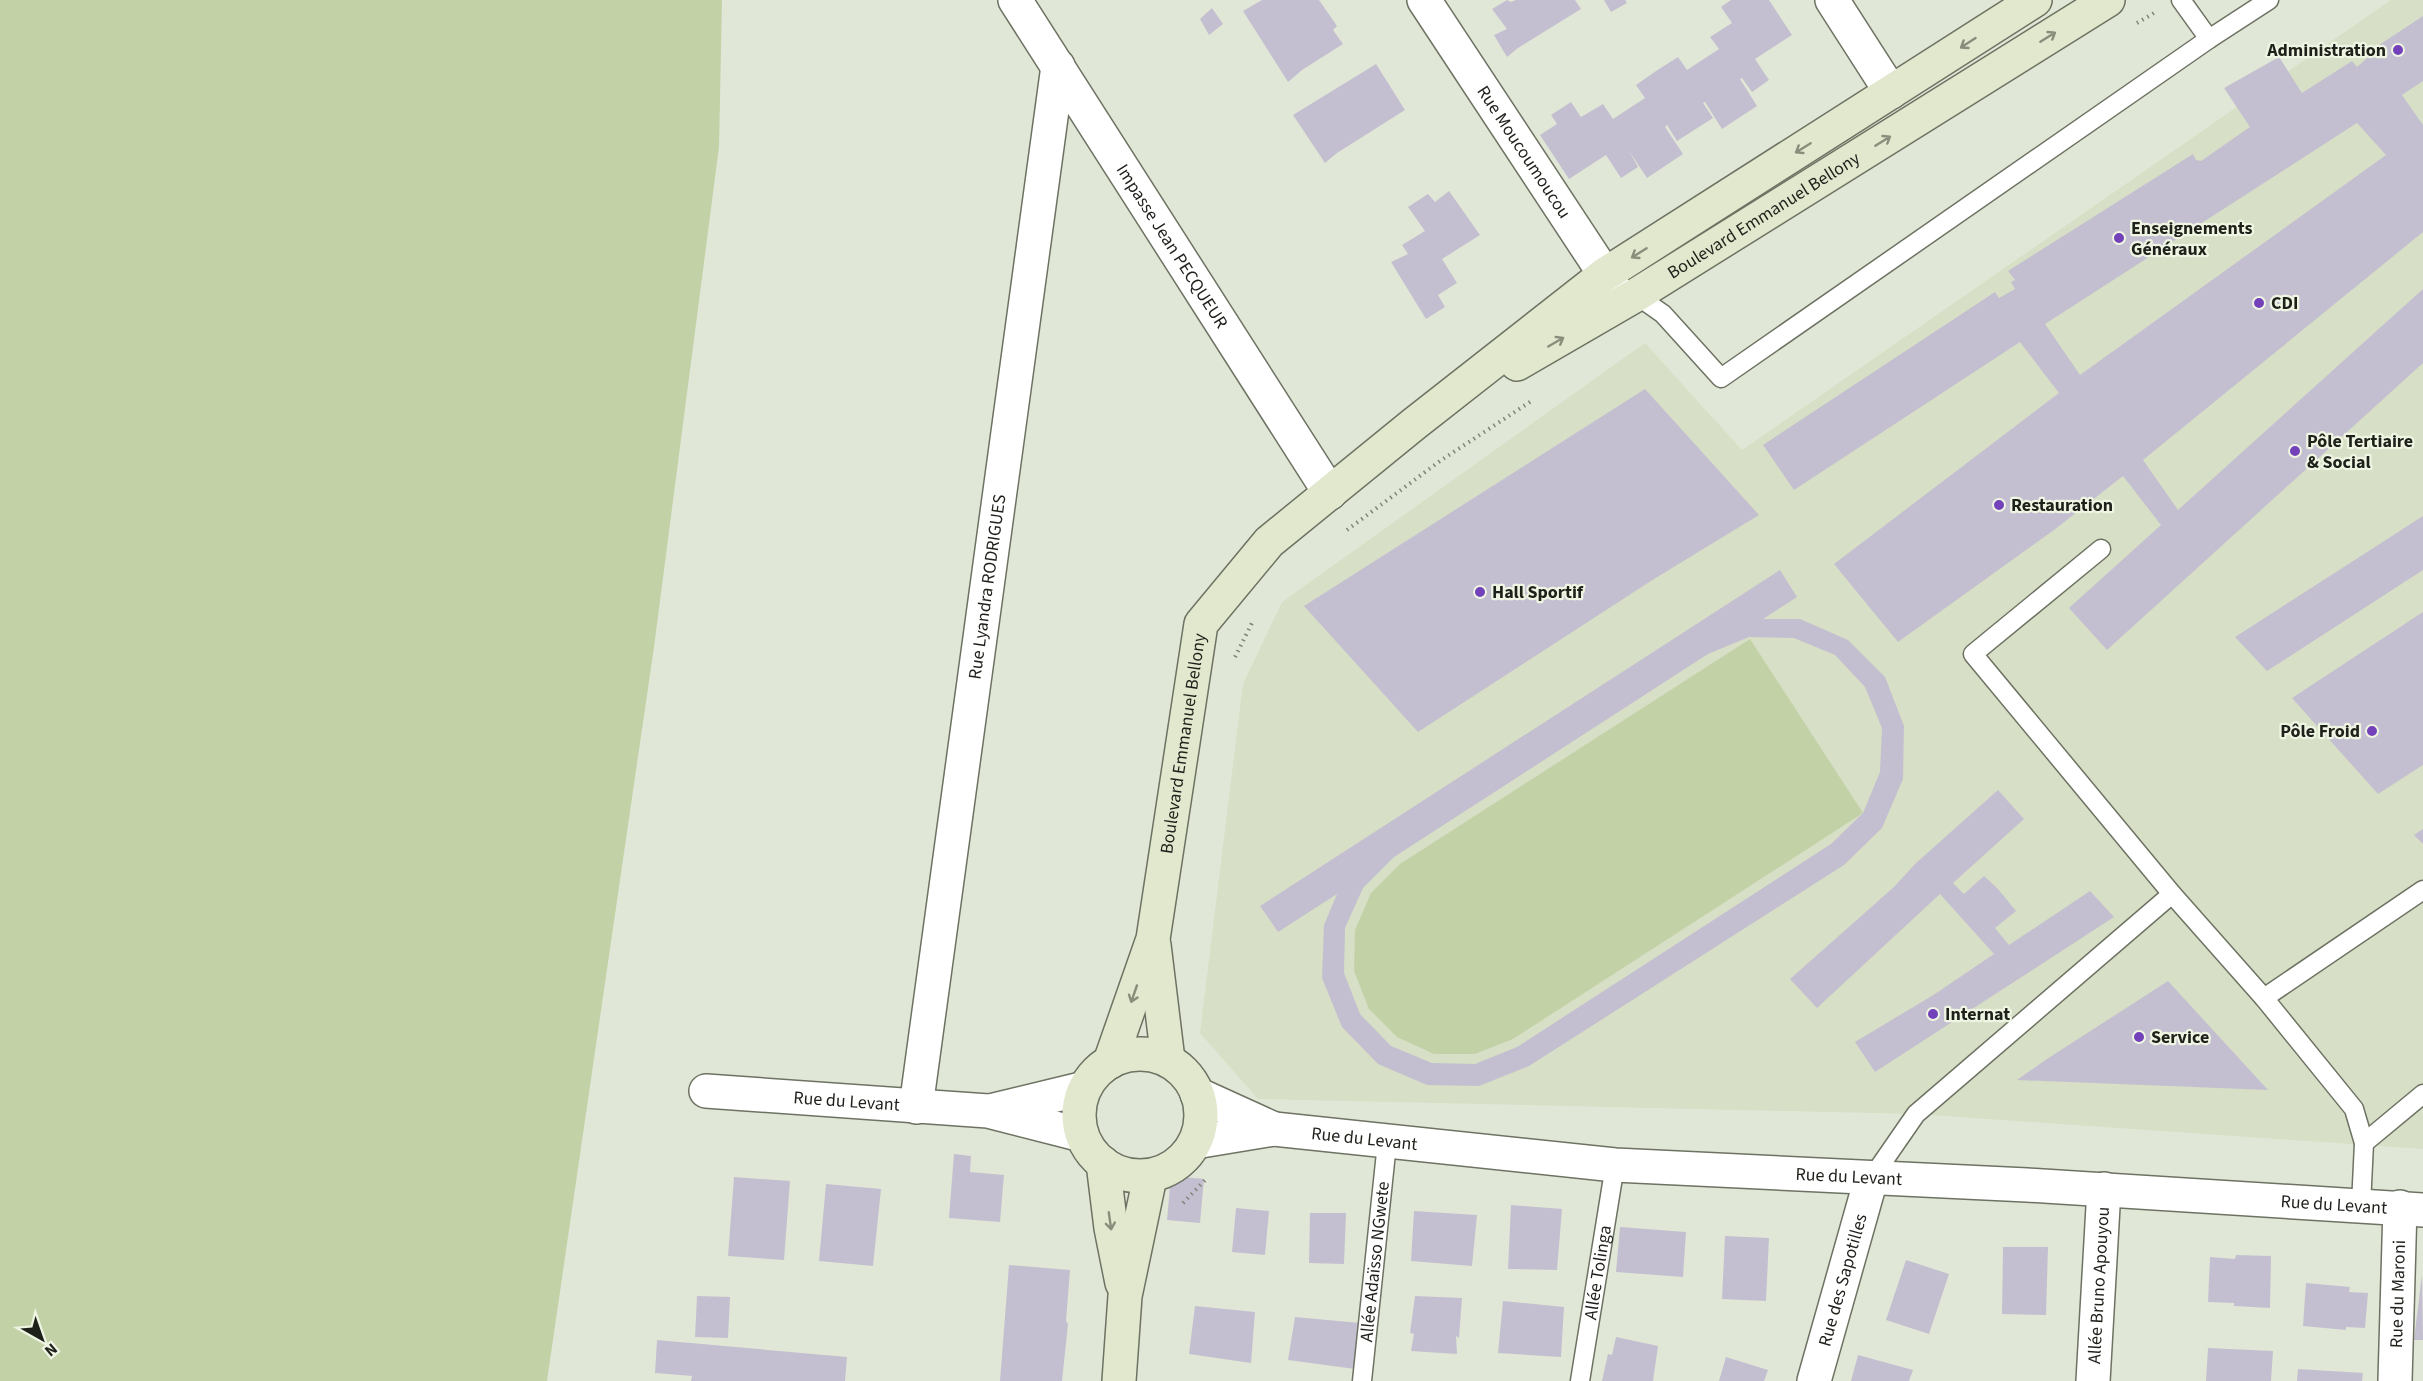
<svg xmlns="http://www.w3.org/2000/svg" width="2423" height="1381" viewBox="0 0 2423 1381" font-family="'Source Sans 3',sans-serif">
  <rect width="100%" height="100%" fill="#e1e7d6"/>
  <path fill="#d7dfc6" d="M2391,0H2423V1149L1916,1114L1258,1099L1200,1033L1243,684L1282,602L1645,343L1742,450Z"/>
  <path fill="#c3d1a7" d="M0,0H722L719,147L654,647L547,1381H0Z
    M1750,639L1863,813L1513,1039L1475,1054H1434L1397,1037L1369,1009L1354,971L1355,930L1371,893L1400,864Z"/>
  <path fill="#c4bfd0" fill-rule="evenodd" d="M1262,0H1319L1337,26L1333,30L1343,44L1302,70L1288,82L1243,11Z
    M1507,0L1511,2L1516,0H1575L1581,9L1518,48L1507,57L1494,35L1507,29L1492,9Z
    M1604,0H1625L1627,3L1611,12Z
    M1731,0H1769L1792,35L1755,59L1769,80L1752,92L1742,78L1740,79L1757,106L1722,129L1705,102L1703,103L1713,118L1677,141L1667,125L1665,127L1683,154L1647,178L1629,151L1638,167L1621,178L1606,155L1569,179L1540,135L1557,124L1551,115L1571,102L1581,117L1603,104L1613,119L1645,98L1636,85L1656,71L1678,57L1687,70L1719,49L1710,37L1732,23L1721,7Z
    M1212,8L1223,24L1209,35L1200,19Z
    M2423,16V81L2402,95L2423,125V232L2143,460L2178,510L2423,289V363L2107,650L2069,608L2161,525L2123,476L2054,530L1898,642L1834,564L2059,393L2020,342L1794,490L1763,445L1995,292L1999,298L2015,289L2011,282L2015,280L2008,271L2193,154L2196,160L2201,161L2250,127L2224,88L2279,57L2302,93L2352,61L2357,67L2374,52L2373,49ZM2357,123L2386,155L2080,375L2045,324Z
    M1376,64L1405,110L1337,153L1325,163L1293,115Z
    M1449,191L1480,235L1442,259L1457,283L1438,295L1445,307L1426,319L1391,262L1408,254L1402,245L1425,231L1408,207L1428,194L1435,202Z
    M1645,389L1759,515L1654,579L1418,732L1304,606Z
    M2423,516V570L2267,671L2235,637Z
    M1780,570L1797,597L1763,619H1800L1848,640L1885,677L1904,726L1903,779L1882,828L1844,865L1529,1066L1479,1086L1427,1085L1378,1064L1342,1027L1322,978L1324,925L1337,894L1278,932L1260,906ZM1749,637L1794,638L1835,655L1865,687L1882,728L1880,772L1863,813L1831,844L1517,1047L1475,1064L1432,1063L1391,1046L1360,1014L1344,973L1345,928L1363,888L1394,857L1708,654Z
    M2423,612V765L2378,794L2292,698Z
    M1998,790L2024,819L1953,883L1964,894L1984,876L1998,889L2016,911L1995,928L2009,945L2090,891L2114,917L1875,1072L1855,1042L1935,994L1994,954L1940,894L1817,1008L1790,979L1894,887L1915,864Z
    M2423,829V844L2414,835Z
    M2168,981L2268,1090L2017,1080L2047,1059Z
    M954,1154L971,1156L970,1172L1004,1175L1000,1222L949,1218Z
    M1171,1176L1204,1179L1200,1223L1167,1220Z
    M734,1177L790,1181L784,1260L728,1256Z
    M826,1184L881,1189L873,1266L819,1261Z
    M1511,1205L1562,1209L1557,1270L1508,1269Z
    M1236,1208L1269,1211L1265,1255L1232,1252Z
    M1414,1211L1477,1215L1472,1266L1411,1261Z
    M1310,1213H1346L1344,1264L1309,1263Z
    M1620,1227L1686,1232L1683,1277L1616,1272Z
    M1725,1236L1769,1238L1766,1301L1722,1299Z
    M2003,1247H2048L2046,1315L2002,1314Z
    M2236,1255L2271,1256L2270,1308L2234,1306V1303L2208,1302L2210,1257L2235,1259Z
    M1906,1260L1949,1274L1929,1334L1886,1320Z
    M1009,1265L1070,1270L1066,1321L1068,1324L1062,1381H1000Z
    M2422,1274L2423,1340H2414Z
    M2306,1283L2350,1287L2349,1292L2368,1293L2365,1328L2346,1327V1330L2303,1326Z
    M697,1296L730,1297L728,1338L695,1337Z
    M1415,1296L1462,1298L1459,1338L1456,1336L1457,1354L1411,1351L1414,1334L1410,1333Z
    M1503,1301L1564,1307L1561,1357L1498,1353Z
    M1195,1306L1255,1312L1251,1363L1189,1354Z
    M1295,1317L1360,1323L1355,1369L1288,1360Z
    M1616,1337L1658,1346L1653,1381H1602L1608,1354L1612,1355Z
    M657,1340L847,1357L845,1381H691L692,1376L655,1373Z
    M2208,1348L2273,1351L2271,1381H2206Z
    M1858,1355L1913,1370L1909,1381H1851Z
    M1726,1357L1768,1370L1764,1381H1719Z
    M2298,1369L2363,1373L2362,1381H2297Z"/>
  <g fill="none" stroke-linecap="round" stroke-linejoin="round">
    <g stroke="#6d7262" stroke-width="21">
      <g id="lane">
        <path d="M2181,0L2209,39"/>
        <path d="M1636,295L1663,314L1721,378L2209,39L2269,0"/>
        <path d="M2101,549L1973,654L2172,894L2264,998L2354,1109L2364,1143L2361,1205"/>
        <path d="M2264,998L2423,890"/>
        <path d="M2364,1143L2423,1094"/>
        <path d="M1871,1179L1916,1114L2172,894"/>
        <path id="s1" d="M1362,1381L1387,1143"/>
        <path id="s2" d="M1580,1381L1615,1165"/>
      </g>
    </g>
    <g stroke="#6d7262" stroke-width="36">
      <g id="street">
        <path id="s3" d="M1015,0L1330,493"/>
        <path id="s4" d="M1424,0L1621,299"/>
        <path d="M1832,0L1891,92"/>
        <path id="s5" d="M706,1091L988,1111L1082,1135"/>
        <path d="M1197,1094L1274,1129"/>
        <path id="s6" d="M916,1107L1058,66"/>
        <path d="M994,1110L1085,1088"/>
        <path id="s7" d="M1195,1142L1274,1129L1615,1165L2027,1185L2423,1210"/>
        <path id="s8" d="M1814,1381L1871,1179"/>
        <path id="s9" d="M2093,1381L2104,1189"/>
        <path id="s10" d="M2395,1381L2400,1207"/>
      </g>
    </g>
    <g stroke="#6d7262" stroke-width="36">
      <g id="secondary">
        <path id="s11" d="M1517,364L1636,295L2108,0"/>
        <path d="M1154,945L1168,1060"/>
        <circle cx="1140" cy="1115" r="61"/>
        <path id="s12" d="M1110,1062L1153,939L1201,624L1269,542L1414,424L1604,275L2035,0"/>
        <path d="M1103,1163L1111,1228L1122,1283"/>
        <path d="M1119,1381L1125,1296L1150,1177"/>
      </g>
    </g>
    <path stroke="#818579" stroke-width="4" stroke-dasharray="1.5 4.5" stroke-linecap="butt" d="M2137,23L2154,13
      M1347,530L1440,461L1533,400
      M1235,657L1252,623
      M1183,1203L1207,1178"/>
    <use href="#lane" stroke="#fff" stroke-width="18"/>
    <use href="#street" stroke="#fff" stroke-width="33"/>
    <use href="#secondary" stroke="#e1e8cd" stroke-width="33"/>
  </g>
  <defs><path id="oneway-shaft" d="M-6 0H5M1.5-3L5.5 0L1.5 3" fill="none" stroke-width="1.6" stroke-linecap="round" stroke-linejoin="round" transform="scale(1.5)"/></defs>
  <g stroke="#898e7c">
    <use href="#oneway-shaft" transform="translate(2048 37) rotate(-32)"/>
    <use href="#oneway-shaft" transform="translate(1968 43) rotate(147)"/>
    <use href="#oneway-shaft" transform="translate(1883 141) rotate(-32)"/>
    <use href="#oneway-shaft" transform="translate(1803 148) rotate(148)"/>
    <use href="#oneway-shaft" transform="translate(1639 253) rotate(148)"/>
    <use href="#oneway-shaft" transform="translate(1556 342) rotate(-30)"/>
    <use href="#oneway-shaft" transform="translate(1134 994) rotate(109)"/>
    <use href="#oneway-shaft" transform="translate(1110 1221) rotate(82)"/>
  </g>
  <g fill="#7342ba" stroke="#eff5e3" stroke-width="2">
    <circle cx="2398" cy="50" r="6"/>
    <circle cx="2119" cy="238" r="6"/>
    <circle cx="2259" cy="303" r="6"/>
    <circle cx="2295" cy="451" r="6"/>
    <circle cx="1999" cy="505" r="6"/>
    <circle cx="1480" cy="592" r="6"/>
    <circle cx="2372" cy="731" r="6"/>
    <circle cx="1933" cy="1014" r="6"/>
    <circle cx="2139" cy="1037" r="6"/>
  </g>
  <g text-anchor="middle" stroke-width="4.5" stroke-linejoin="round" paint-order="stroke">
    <g font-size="18" font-weight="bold" fill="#1e201a" stroke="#eff5e3" text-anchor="start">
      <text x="2386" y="56" text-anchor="end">Administration</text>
      <text x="2131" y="234">Enseignements<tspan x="2131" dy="21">Généraux</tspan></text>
      <text x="2271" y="309">CDI</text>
      <text x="2307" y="447">Pôle Tertiaire<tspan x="2307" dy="21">&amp; Social</tspan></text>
      <text x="2011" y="511">Restauration</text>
      <text x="1492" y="598">Hall Sportif</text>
      <text x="2360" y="737" text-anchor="end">Pôle Froid</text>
      <text x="1945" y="1020">Internat</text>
      <text x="2151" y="1043">Service</text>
    </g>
    <g font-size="18" fill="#1e201a" stroke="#eff5e3">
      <text dy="6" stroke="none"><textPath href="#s4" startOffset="182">Rue Moucoumoucou</textPath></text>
      <text dy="6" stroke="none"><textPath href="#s11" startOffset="288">Boulevard Emmanuel Bellony</textPath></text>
      <text dy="6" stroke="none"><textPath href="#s3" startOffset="292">Impasse Jean PECQUEUR</textPath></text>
      <text dy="6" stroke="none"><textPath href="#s6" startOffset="525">Rue Lyandra RODRIGUES</textPath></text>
      <text dy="6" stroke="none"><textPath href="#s12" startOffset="328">Boulevard Emmanuel Bellony</textPath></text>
      <text dy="6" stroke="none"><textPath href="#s5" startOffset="141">Rue du Levant</textPath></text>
      <text dy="6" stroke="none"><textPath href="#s7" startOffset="171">Rue du Levant</textPath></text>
      <text dy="6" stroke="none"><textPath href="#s7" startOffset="657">Rue du Levant</textPath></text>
      <text dy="6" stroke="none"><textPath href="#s7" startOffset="1143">Rue du Levant</textPath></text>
      <text dy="6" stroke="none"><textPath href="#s1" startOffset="120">Allée Adaïsso NGwete</textPath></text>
      <text dy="6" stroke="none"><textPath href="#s2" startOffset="110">Allée Tolinga</textPath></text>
      <text dy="6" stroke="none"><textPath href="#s8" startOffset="105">Rue des Sapotilles</textPath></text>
      <text dy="6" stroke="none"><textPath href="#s9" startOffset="96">Allée Bruno Apouyou</textPath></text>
      <text dy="6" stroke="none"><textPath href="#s10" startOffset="87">Rue du Maroni</textPath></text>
    </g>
  </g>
  <g transform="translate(42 1339) rotate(140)" stroke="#eff5e3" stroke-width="4.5" paint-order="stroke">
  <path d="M0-4.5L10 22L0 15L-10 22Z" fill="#1e201a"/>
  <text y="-9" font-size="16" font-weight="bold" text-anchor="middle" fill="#1e201a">N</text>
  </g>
</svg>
